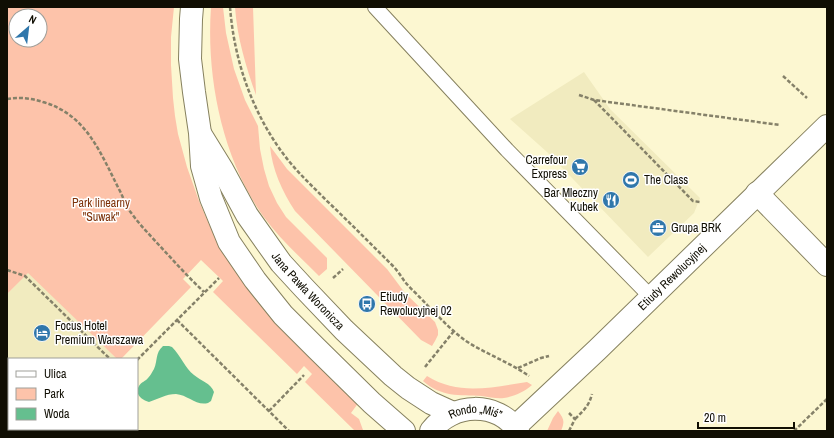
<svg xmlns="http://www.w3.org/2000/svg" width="834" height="438" viewBox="0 0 834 438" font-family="'Archivo Narrow',sans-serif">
  <rect width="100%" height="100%" fill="#fcf7d1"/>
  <path fill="#f1ebbf" d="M584,72L610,109L700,198L694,213L648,257L547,152L510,119Z
    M28,272L117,359H9V429H76L75,431H7V294Z"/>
  <path fill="#fdc3aa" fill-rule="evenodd" d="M7,7H174L171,37V65L173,98L175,116L178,134L187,167L199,201L209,224L219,242L359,402L351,413L359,419L363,430V431H355L305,382L312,374L304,366L297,374L213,292L223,281L201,260L183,279L191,287L121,359H117L115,357L28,273L7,294ZM16,16H40V40H16Z
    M211,7H223L226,33L234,69L245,100L258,126L260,149L264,169L269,186L277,203L286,217L327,258V269L319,276C300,257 279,238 263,216C222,158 206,77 211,7Z
    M235,7H253L256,95C246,67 237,37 235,7Z
    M270,146L287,169L387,269L405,293L435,322L438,330V335L435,341L432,346L421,340L295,211C282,191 272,169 270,146Z
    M427,376C459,396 492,387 527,382L532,385C524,392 515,396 504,398C497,399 489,397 482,396C459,395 441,397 423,381Z
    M558,411C564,419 565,421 561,431H547L553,418Z"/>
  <path fill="#65bf8f" d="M163,346H169L172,347C181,356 185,368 194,375C201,381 211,383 214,392L211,401L208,403C196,406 188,395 176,394C166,394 158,399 149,402C142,400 134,394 139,386C141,382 146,381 148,378C151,375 152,372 154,369C158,360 155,353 163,346Z"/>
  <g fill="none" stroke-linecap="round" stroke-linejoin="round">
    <g stroke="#86815f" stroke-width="16">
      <path id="lane" d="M375,7L507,150L651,297"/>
    </g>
    <g stroke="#86815f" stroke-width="24">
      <g id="street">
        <path d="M757,193L827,265"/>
        <path id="s1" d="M515,427L597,350L827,126"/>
      </g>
    </g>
    <g stroke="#86815f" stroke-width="24">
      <g id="secondary">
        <path d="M192,7L191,19L190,59L194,92L200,133L202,166L211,198L229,242L255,280L283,315L316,348L372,403L404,431"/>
        <path id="s2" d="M201,135L222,169L247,215L281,263L304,288L344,330L393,376L408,388L431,403L453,413"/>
        <path id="s3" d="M431,431C453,402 497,401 518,431"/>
      </g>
    </g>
    <path stroke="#858169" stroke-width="2.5" stroke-dasharray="4 2" stroke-linecap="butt" d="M230,7C234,58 250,106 279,148C292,167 309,183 325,199C348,221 370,243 392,265C397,270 401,276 405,282C412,290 421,298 428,306C440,318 452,331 466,341C486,354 509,362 529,376
      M783,76L807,98
      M579,95L594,100L780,125
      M7,99C19,97 31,98 43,102C88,115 101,155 121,193C124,200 127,208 132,214C140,225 149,234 158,244C173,260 188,277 204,292
      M594,100L693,201L700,202
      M7,270L25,276L110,359
      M333,278L343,269
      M177,320L289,431
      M137,360L219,278
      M425,367L454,331
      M518,368L541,358L549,356
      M269,411L304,375
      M575,419C584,410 589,406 592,394
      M129,429L133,431
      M89,431L90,429
      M569,431L575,419L569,413
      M794,431L827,399"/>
    <use href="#lane" stroke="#fff" stroke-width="14"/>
    <use href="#street" stroke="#fff" stroke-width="22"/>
    <use href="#secondary" stroke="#fff" stroke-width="22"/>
  </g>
  <defs>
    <g id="supermarket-disc" transform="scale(0.9)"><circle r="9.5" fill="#3077ab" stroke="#fff"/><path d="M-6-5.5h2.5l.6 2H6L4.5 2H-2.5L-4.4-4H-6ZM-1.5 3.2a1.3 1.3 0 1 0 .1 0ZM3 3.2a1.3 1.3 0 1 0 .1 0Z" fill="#fff"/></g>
    <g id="stadium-disc" transform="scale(0.9)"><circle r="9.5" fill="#3077ab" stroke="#fff"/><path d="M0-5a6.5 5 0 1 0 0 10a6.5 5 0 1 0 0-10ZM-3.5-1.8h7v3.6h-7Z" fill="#fff"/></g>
    <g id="restaurant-disc" transform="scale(0.9)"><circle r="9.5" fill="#3077ab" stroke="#fff"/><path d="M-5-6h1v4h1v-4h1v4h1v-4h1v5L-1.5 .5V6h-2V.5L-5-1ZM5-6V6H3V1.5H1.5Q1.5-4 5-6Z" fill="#fff"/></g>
    <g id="office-disc" transform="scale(0.9)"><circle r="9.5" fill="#3077ab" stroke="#fff"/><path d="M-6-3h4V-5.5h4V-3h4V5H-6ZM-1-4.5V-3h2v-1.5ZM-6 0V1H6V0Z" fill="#fff"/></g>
    <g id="bus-disc" transform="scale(0.9)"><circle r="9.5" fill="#3077ab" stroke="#fff"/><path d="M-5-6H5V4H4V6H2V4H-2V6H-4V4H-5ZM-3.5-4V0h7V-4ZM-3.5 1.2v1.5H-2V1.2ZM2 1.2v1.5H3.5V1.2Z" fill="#fff"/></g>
    <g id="hotel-disc" transform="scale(0.9)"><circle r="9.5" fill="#3077ab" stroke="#fff"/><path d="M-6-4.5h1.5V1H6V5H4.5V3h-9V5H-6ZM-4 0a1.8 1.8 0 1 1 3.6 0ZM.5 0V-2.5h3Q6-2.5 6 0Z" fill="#fff"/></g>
  </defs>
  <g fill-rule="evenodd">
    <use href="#supermarket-disc" x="580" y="167"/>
    <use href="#stadium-disc" x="631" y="180"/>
    <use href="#restaurant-disc" x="611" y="200"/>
    <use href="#office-disc" x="658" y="228"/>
    <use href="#bus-disc" x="367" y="304"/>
    <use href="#hotel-disc" x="42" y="333"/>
  </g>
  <g text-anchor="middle" stroke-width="3" stroke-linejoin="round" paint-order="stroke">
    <g font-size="12" fill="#100e03" stroke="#fff" text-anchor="start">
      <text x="567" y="164" text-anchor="end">Carrefour<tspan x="567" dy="14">Express</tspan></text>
      <text x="644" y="184">The Class</text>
      <text x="598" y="197" text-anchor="end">Bar Mleczny<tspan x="598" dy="14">Kubek</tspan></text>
      <text x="671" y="232">Grupa BRK</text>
      <text x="380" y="301">Etiudy<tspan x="380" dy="14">Rewolucyjnej 02</tspan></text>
      <text x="55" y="330">Focus Hotel<tspan x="55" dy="14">Premium Warszawa</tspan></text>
    </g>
    <g font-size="12" fill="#7d320a" stroke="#fff">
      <text x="101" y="207">Park linearny<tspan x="101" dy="14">"Suwak"</tspan></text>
    </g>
    <g font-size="12" fill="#100e03" stroke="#fff">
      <text dy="4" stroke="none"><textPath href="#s1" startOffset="217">Etiudy Rewolucyjnej</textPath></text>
      <text dy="4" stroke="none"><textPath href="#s2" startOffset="190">Jana Pawła Woronicza</textPath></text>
      <text dy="4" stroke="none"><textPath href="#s3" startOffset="51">Rondo „Miś”</textPath></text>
    </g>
  </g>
  <rect width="834" height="438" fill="none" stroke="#100e03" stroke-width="16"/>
  <rect x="8" y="358" width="130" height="72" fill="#ffffff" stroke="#9f9f9a"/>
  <rect x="16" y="371" width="20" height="6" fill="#ffffff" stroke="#9f9f9a"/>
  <text x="44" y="378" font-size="12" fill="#100e03">Ulica</text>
  <rect x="16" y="388" width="20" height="12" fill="#fdc3aa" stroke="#9f9f9a"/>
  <text x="44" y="398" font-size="12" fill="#100e03">Park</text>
  <rect x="16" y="408" width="20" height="12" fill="#65bf8f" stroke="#9f9f9a"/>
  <text x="44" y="418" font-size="12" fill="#100e03">Woda</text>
  <g transform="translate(28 28) rotate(28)"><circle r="19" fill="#ffffff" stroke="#9f9f9a"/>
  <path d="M0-3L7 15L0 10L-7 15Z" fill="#3077ab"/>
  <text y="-6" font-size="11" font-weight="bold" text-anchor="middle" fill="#100e03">N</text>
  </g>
  <path d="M698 422v6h96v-6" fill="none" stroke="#100e03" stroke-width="2"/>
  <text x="704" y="422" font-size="12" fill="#100e03" stroke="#ffffff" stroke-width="3" paint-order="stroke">20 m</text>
</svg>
